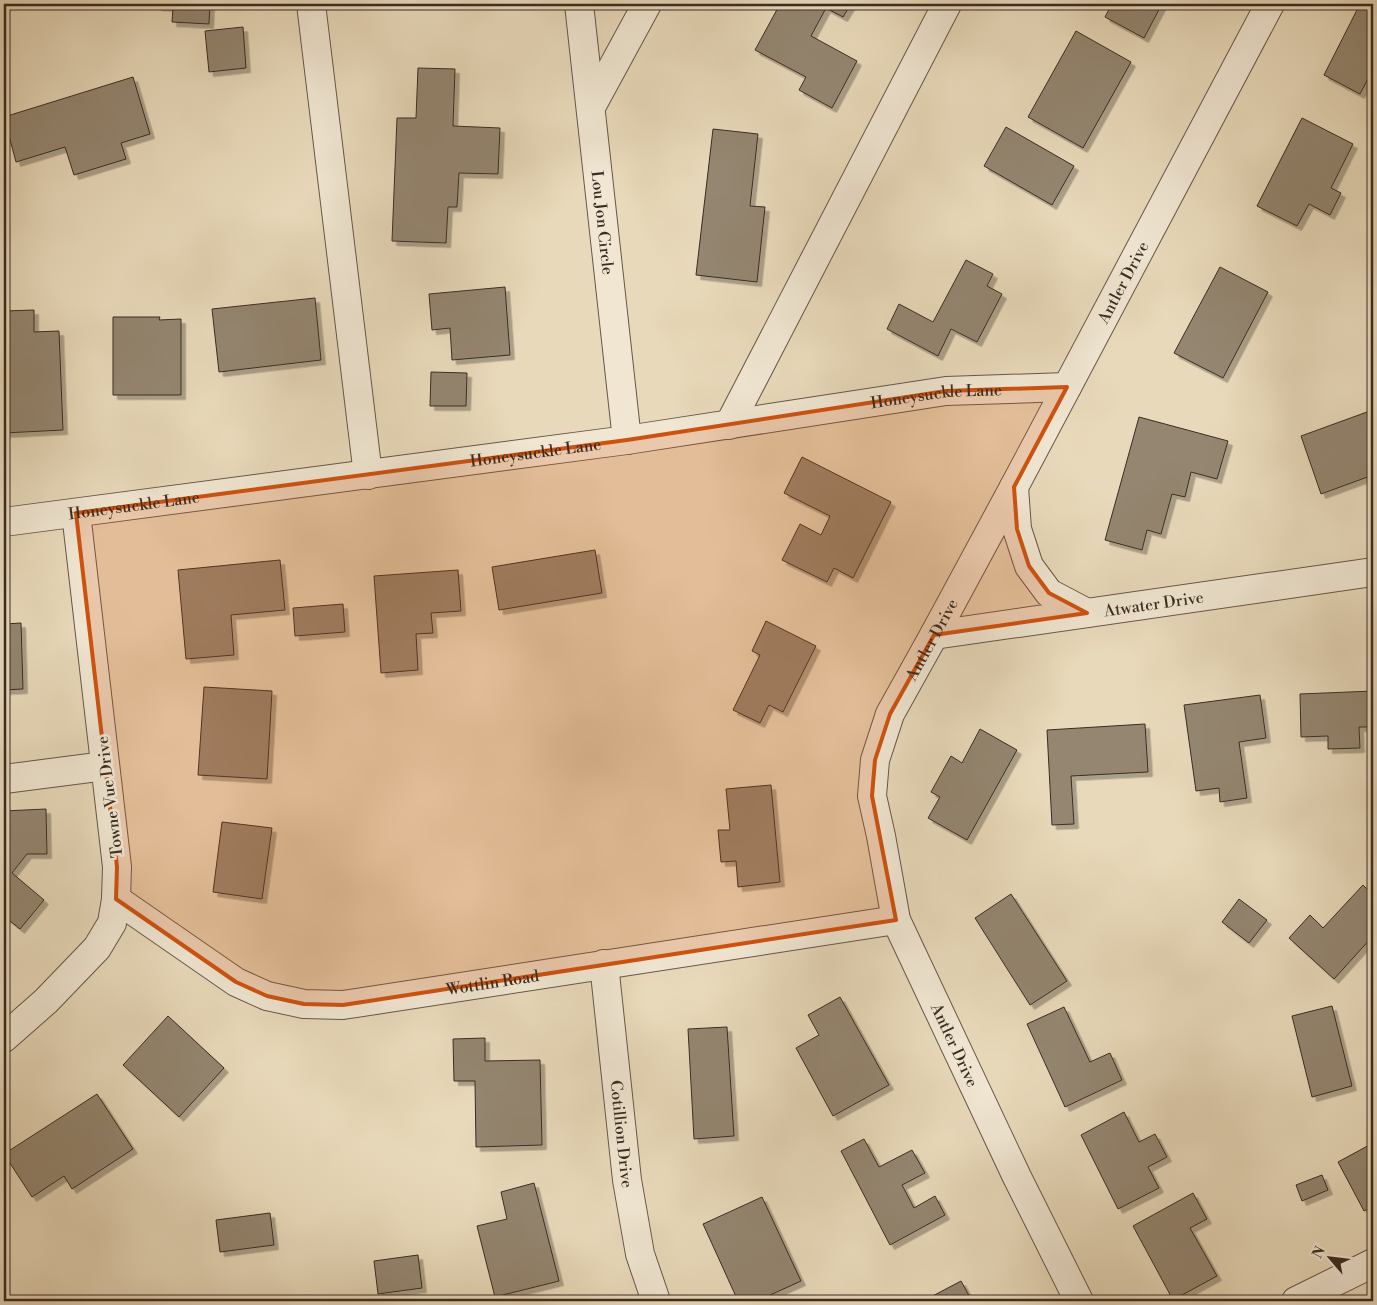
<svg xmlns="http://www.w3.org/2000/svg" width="1377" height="1305" viewBox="0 0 1377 1305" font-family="'Libre Bodoni',serif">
  <defs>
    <filter id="shadow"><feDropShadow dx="4.5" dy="4.5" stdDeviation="0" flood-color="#0004"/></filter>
  </defs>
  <rect width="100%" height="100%" fill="#e8d9ba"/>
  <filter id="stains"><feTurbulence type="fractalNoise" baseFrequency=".004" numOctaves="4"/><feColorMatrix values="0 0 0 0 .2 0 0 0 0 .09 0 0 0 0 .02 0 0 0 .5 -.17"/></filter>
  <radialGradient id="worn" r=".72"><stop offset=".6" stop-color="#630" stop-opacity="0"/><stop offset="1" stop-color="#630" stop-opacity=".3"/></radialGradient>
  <path fill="#948671" stroke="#3a2c22" filter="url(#shadow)" d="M157,4H210L209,24L172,22L173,7L157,6Z
    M780,4H851L843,17L826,8L811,36L857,61L832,108L799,90L806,77L755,50Z
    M1112,4H1162L1144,38L1105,17Z
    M1360,4H1373V69L1360,94L1324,75Z
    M243,27L246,68L209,72L205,31Z
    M1076,31L1131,62L1083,148L1028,117Z
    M418,68L455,69L453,126L500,128L498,174L459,173L457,207H448L446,243L392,241L397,118H416Z
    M133,77L150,134L121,143L126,159L74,175L65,147L16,162L4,117Z
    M1302,118L1353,144L1331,188L1341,193L1330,215L1309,204L1297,226L1257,206Z
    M1006,127L1074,166L1052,205L984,166Z
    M713,129L758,134L750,206L765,207L757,282L696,275Z
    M966,260L993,274L987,286L1002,294L977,342L951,329L938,356L887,329L899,304L933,322Z
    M1220,267L1268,292L1223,378L1174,353Z
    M505,287L510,355L452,360L450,328L432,330L429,294Z
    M315,298L321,360L219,372L212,309Z
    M34,310V332L59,331L63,430L4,433V311Z
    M113,317H160L159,320L181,319V395H113Z
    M431,372L467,373L466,406H430Z
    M1367,412L1373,429V475L1321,494L1301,436Z
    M1139,417L1228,441L1217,479L1191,472L1185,497L1172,494L1161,534L1147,530L1142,550L1105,540Z
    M802,457L891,502L853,578L834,568L827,582L782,560L800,524L821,535L830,516L784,493Z
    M595,550L602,593L499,610L492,567Z
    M280,560L285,610L231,615L234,655L186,659L178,570Z
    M458,570L461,611L431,613L433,633L416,634L418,670L381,673L374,576Z
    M343,604L345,632L295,636L293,608Z
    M766,621L816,646L783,712L769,705L760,723L733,710L760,655L752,651Z
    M21,623L23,689L4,690V624Z
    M204,687L272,691L267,779L198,775Z
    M1373,691V727H1359L1360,748L1328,749V736L1301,737L1300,694Z
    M1260,695L1266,738L1239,742L1247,798L1220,802L1219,788L1196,791L1184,705Z
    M1145,724L1148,772L1071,776L1074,824L1052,825L1047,730Z
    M980,729L1017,750L967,840L928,818L940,797L931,792L951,756L962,763Z
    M771,785L780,882L738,887L736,861L721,862L718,830H730L726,789Z
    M46,809L47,854H27L12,873L44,900L20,929L4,916V811Z
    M222,822L272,828L262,899L213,892Z
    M1363,885L1373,895V936L1334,979L1289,938L1310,915L1323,928Z
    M1011,894L1067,981L1030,1005L975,918Z
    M1239,899L1267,920L1249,943L1222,922Z
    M840,997L889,1085L833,1116L796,1048L819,1035L808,1015Z
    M1332,1006L1352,1086L1312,1097L1292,1016Z
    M1064,1007L1090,1062L1110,1053L1122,1080L1065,1107L1027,1024Z
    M168,1016L224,1068L179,1117L123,1065Z
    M727,1027L734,1136L694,1139L688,1029Z
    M485,1038V1061L540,1060L542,1145L476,1147L475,1081H454L453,1039Z
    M97,1094L133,1149L72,1189L64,1176L32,1197L4,1154Z
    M1124,1112L1139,1142L1155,1134L1167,1157L1148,1167L1159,1188L1118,1209L1081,1135Z
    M864,1139L879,1167L912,1150L925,1173L902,1185L914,1208L935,1196L945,1215L890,1245L841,1151Z
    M1373,1143V1206L1364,1211L1338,1162Z
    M1322,1175L1328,1190L1302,1201L1296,1185Z
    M534,1183L559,1281L495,1297L477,1226L507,1219L501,1192Z
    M1193,1193L1207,1219L1190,1228L1217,1276L1173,1300L1133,1226Z
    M762,1197L801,1281L757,1301H738L703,1224Z
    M270,1213L274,1245L220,1252L216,1220Z
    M418,1255L422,1288L378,1294L374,1261Z
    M961,1281L972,1301H929L927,1299Z"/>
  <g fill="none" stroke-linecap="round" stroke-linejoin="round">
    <g stroke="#665748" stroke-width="30">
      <g id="minor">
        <path d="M311,4L368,475"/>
        <path id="s1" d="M579,4L627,440"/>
        <path d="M591,107L647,4"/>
        <path d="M729,425L947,4"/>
        <path d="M1014,487L1017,529L1029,566L1049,593L1087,613"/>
        <path id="s2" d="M4,522L627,440L946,391L1067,387"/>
        <path id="s3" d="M934,635L1373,572"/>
        <path d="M4,779L105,766"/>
        <path id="s4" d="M116,899L236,982L267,996L304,1004L343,1005L896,920"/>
        <path id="s5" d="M604,964L627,1180L640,1254L656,1301"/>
        <path d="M4,1038L46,1001L97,948L112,923L116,899L117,867L76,513"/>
        <path id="s6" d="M1079,1301L1017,1177L896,920L881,836L872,796L875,760L890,714L934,635L1014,487L1270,4"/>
        <path d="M1296,1301L1373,1263"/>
      </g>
    </g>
    <use href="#minor" stroke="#f0e6d2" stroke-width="28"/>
  </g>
  <path fill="#ce520f" fill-opacity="0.2" stroke="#ce520f" stroke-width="4" stroke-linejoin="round" d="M1067,387L1014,487L1017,529L1029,566L1049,593L1087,613L934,635L890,714L875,760L872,796L896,920L343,1005L304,1004L267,996L236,982L116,899L117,867L76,513L627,440L946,391Z"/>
  <g text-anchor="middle" stroke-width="5" stroke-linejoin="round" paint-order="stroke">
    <g font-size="16" fill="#3a2c22" stroke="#f0e6d2">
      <text dy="6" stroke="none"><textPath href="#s1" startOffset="220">Lou Jon Circle</textPath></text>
      <text dy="6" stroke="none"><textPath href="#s6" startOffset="1124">Antler Drive</textPath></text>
      <text dy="6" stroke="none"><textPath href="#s2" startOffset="941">Honeysuckle Lane</textPath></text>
      <text dy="6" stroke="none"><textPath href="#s2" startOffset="536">Honeysuckle Lane</textPath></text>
      <text dy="6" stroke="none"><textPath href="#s2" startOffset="131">Honeysuckle Lane</textPath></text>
      <text dy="6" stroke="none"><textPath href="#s3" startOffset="222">Atwater Drive</textPath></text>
      <text dy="6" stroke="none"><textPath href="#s6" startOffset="719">Antler Drive</textPath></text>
      <text transform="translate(109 797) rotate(-97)" y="6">Towne Vue Drive</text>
      <text dy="6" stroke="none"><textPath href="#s4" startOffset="408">Wottlin Road</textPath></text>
      <text transform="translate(955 1045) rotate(65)" y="6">Antler Drive</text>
      <text dy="6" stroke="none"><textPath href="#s5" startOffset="171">Cotillion Drive</textPath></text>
    </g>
  </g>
  <rect width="1377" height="1305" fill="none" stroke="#e8d9ba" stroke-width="20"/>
  <rect x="5" y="5" width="1367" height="1295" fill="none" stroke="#3a2c22" stroke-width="2.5"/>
  <rect x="10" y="10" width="1357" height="1285" fill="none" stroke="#3a2c22"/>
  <g transform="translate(1330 1258) rotate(298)" stroke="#f0e6d2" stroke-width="4" paint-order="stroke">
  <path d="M0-4L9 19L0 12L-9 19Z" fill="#3a2c22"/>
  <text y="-8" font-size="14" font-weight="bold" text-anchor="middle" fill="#3a2c22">N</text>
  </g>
  <rect width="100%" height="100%" filter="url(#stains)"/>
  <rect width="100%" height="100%" fill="url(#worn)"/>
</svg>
